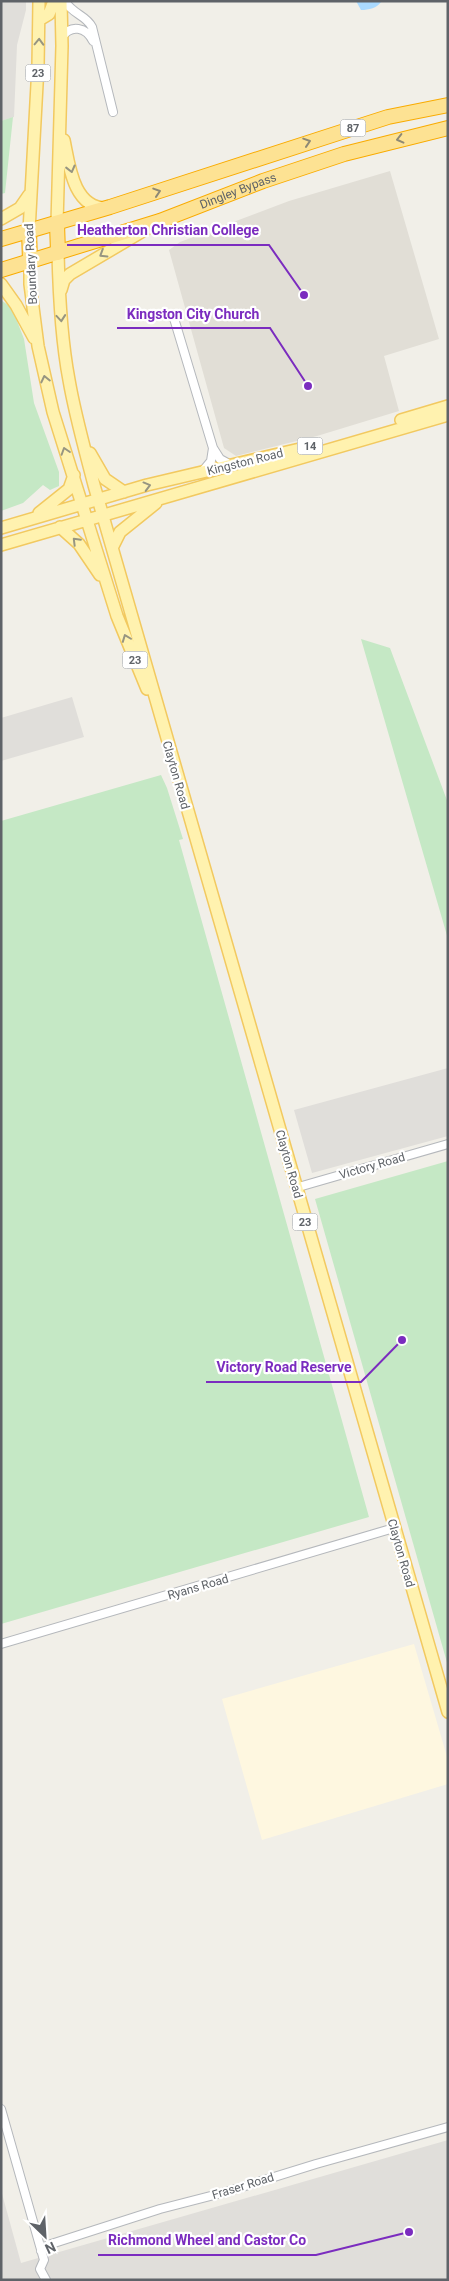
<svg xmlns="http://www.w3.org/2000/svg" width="449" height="2281" viewBox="0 0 449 2281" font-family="Roboto,sans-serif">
  <rect width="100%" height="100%" fill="#f1efe8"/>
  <path fill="#fef7e0" d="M414,1644L448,1760V1784L262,1840L222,1699Z"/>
  <path fill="#e0deda" d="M1,1H26V10L17,45L14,117L1,121Z
    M72,697L84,737L1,761V718Z
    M448,1068V1136L312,1173L294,1110Z
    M448,2140V2280H1V2190L21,2263Z"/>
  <path fill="#e1ded6" d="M390,171L439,339L384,356L399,411L317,436L236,456L224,448L169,250L180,242L289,201Z"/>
  <path fill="#c5e8c5" d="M13,117L5,193L1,194V121Z
    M1,300L12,308L24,339L34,403L59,472V486L50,490L43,485L23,503L1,511Z
    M361,639L390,648L448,803V939Z
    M161,775L167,788L183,839L179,840L369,1517L1,1624V821Z
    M448,1161V1666L315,1199Z"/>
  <path fill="#aadaff" d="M356,1H381V2C377,8 369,10 361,10Z"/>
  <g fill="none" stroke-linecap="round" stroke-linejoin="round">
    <g stroke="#b5b8bc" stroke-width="10">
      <path id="street" d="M65,1C72,14 86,15 92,27L113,112
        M62,37C71,24 86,27 93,41
        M173,315L213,448L220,459L231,465
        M202,472L211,461L213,448
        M295,1188L448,1144
        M1,1644L394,1528
        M1,2109L44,2260L40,2269L46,2280
        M41,2251L48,2245L160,2209L226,2192L316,2164L448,2127"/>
    </g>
    <g stroke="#f2c960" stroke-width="14">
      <path id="primary" d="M39,20L49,14L54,1
        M64,140C69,164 73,208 106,208
        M1,219L20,208L29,195
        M57,223L62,46L61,1
        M29,231L38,66L39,1
        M58,253C59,295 61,338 69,380C75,415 85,450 94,485L448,1712
        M30,261V284L38,346L53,412L117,616L147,689
        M1,284L16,305L34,338
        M61,290L64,280L70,274L148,228
        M401,420L448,406
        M90,453L105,479L124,492
        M39,513L69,489L74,475
        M60,527L79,544L100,575
        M1,528L147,485L304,448
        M1,545L448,415
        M113,546L120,532L156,503"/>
    </g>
    <g stroke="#f9ab00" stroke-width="16">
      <g id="highway">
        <path d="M57,223L58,253"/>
        <path d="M29,231L30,261"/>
        <path d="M1,239L110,207L360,126L388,117L448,105"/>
        <path id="s1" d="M1,270L160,221L263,181L344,154L448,128"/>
      </g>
    </g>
    <use href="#street" stroke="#fff" stroke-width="8"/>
    <use href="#primary" stroke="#fff2af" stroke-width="11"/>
    <use href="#highway" stroke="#fde293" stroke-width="14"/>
  </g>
  <defs><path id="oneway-chevron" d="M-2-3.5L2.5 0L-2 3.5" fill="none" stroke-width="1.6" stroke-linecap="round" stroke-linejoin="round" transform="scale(1.25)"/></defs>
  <g stroke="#979581">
    <use href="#oneway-chevron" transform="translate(39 42) rotate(-88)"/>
    <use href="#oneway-chevron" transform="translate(71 169) rotate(76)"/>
    <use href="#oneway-chevron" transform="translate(103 254) rotate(148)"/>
    <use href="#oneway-chevron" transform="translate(61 318) rotate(85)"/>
    <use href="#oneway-chevron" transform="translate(45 379) rotate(-103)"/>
    <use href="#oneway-chevron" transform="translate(65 451) rotate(-108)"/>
    <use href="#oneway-chevron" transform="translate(147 486) rotate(-15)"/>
    <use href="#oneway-chevron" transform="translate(76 541) rotate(-135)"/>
    <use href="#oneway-chevron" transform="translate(126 638) rotate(-111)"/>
  </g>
  <g stroke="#8e8975">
    <use href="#oneway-chevron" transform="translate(400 139) rotate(166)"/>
    <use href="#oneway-chevron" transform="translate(307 142) rotate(-18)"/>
    <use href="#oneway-chevron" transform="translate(157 192) rotate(-18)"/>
  </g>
  <g text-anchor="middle" stroke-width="4.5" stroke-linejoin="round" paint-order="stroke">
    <g fill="#fff" stroke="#8f9295" stroke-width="1">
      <rect x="25.5" y="64.5" width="25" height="17" rx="4"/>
      <rect x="340.5" y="119.5" width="25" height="17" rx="4"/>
      <rect x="297.5" y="437.5" width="25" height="17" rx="4"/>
      <rect x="122.5" y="651.5" width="25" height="17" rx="4"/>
      <rect x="292.5" y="1213.5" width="25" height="17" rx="4"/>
    </g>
    <g font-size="11" font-weight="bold" fill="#5f6368">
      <text x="38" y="77">23</text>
      <text x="353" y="132">87</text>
      <text x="310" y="450">14</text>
      <text x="135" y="664">23</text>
      <text x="305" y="1226">23</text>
    </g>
    <g font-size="12" fill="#5f6368" stroke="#fff">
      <text dy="4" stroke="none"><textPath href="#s1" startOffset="250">Dingley Bypass</textPath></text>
      <text transform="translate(31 264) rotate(-93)" y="4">Boundary Road</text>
      <text transform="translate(245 462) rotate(-14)" y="4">Kingston Road</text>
      <text transform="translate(176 775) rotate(74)" y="4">Clayton Road</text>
      <text transform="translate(289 1164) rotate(74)" y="4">Clayton Road</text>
      <text transform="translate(372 1166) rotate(-16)" y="4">Victory Road</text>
      <text transform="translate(401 1553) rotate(74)" y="4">Clayton Road</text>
      <text transform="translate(198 1587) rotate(-16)" y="4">Ryans Road</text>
      <text transform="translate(243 2186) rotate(-17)" y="4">Fraser Road</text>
    </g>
  </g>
  <path fill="none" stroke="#7b2cbf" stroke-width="2" d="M304 295L269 245H67M308 386L270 328H117M402 1340L361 1382H206M409 2232L316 2255H98"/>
  <g fill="#7b2cbf" stroke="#fff" stroke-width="2">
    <circle cx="304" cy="295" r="5"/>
    <circle cx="308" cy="386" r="5"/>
    <circle cx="402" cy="1340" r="5"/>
    <circle cx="409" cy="2232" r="5"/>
  </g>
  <g font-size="14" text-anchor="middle" font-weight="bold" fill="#7b2cbf" stroke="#fff" stroke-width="4.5" stroke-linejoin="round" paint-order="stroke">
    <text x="168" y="235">Heatherton Christian College</text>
    <text x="193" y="319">Kingston City Church</text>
    <text x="284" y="1372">Victory Road Reserve</text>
    <text x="207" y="2245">Richmond Wheel and Castor Co</text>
  </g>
  <rect width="449" height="2281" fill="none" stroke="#5f6368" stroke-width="5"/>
  <g transform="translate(45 2236) rotate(155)" stroke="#ffffff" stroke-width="4" paint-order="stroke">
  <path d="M0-4L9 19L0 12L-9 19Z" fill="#5f6368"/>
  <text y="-8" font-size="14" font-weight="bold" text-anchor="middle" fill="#5f6368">N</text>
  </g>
</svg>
